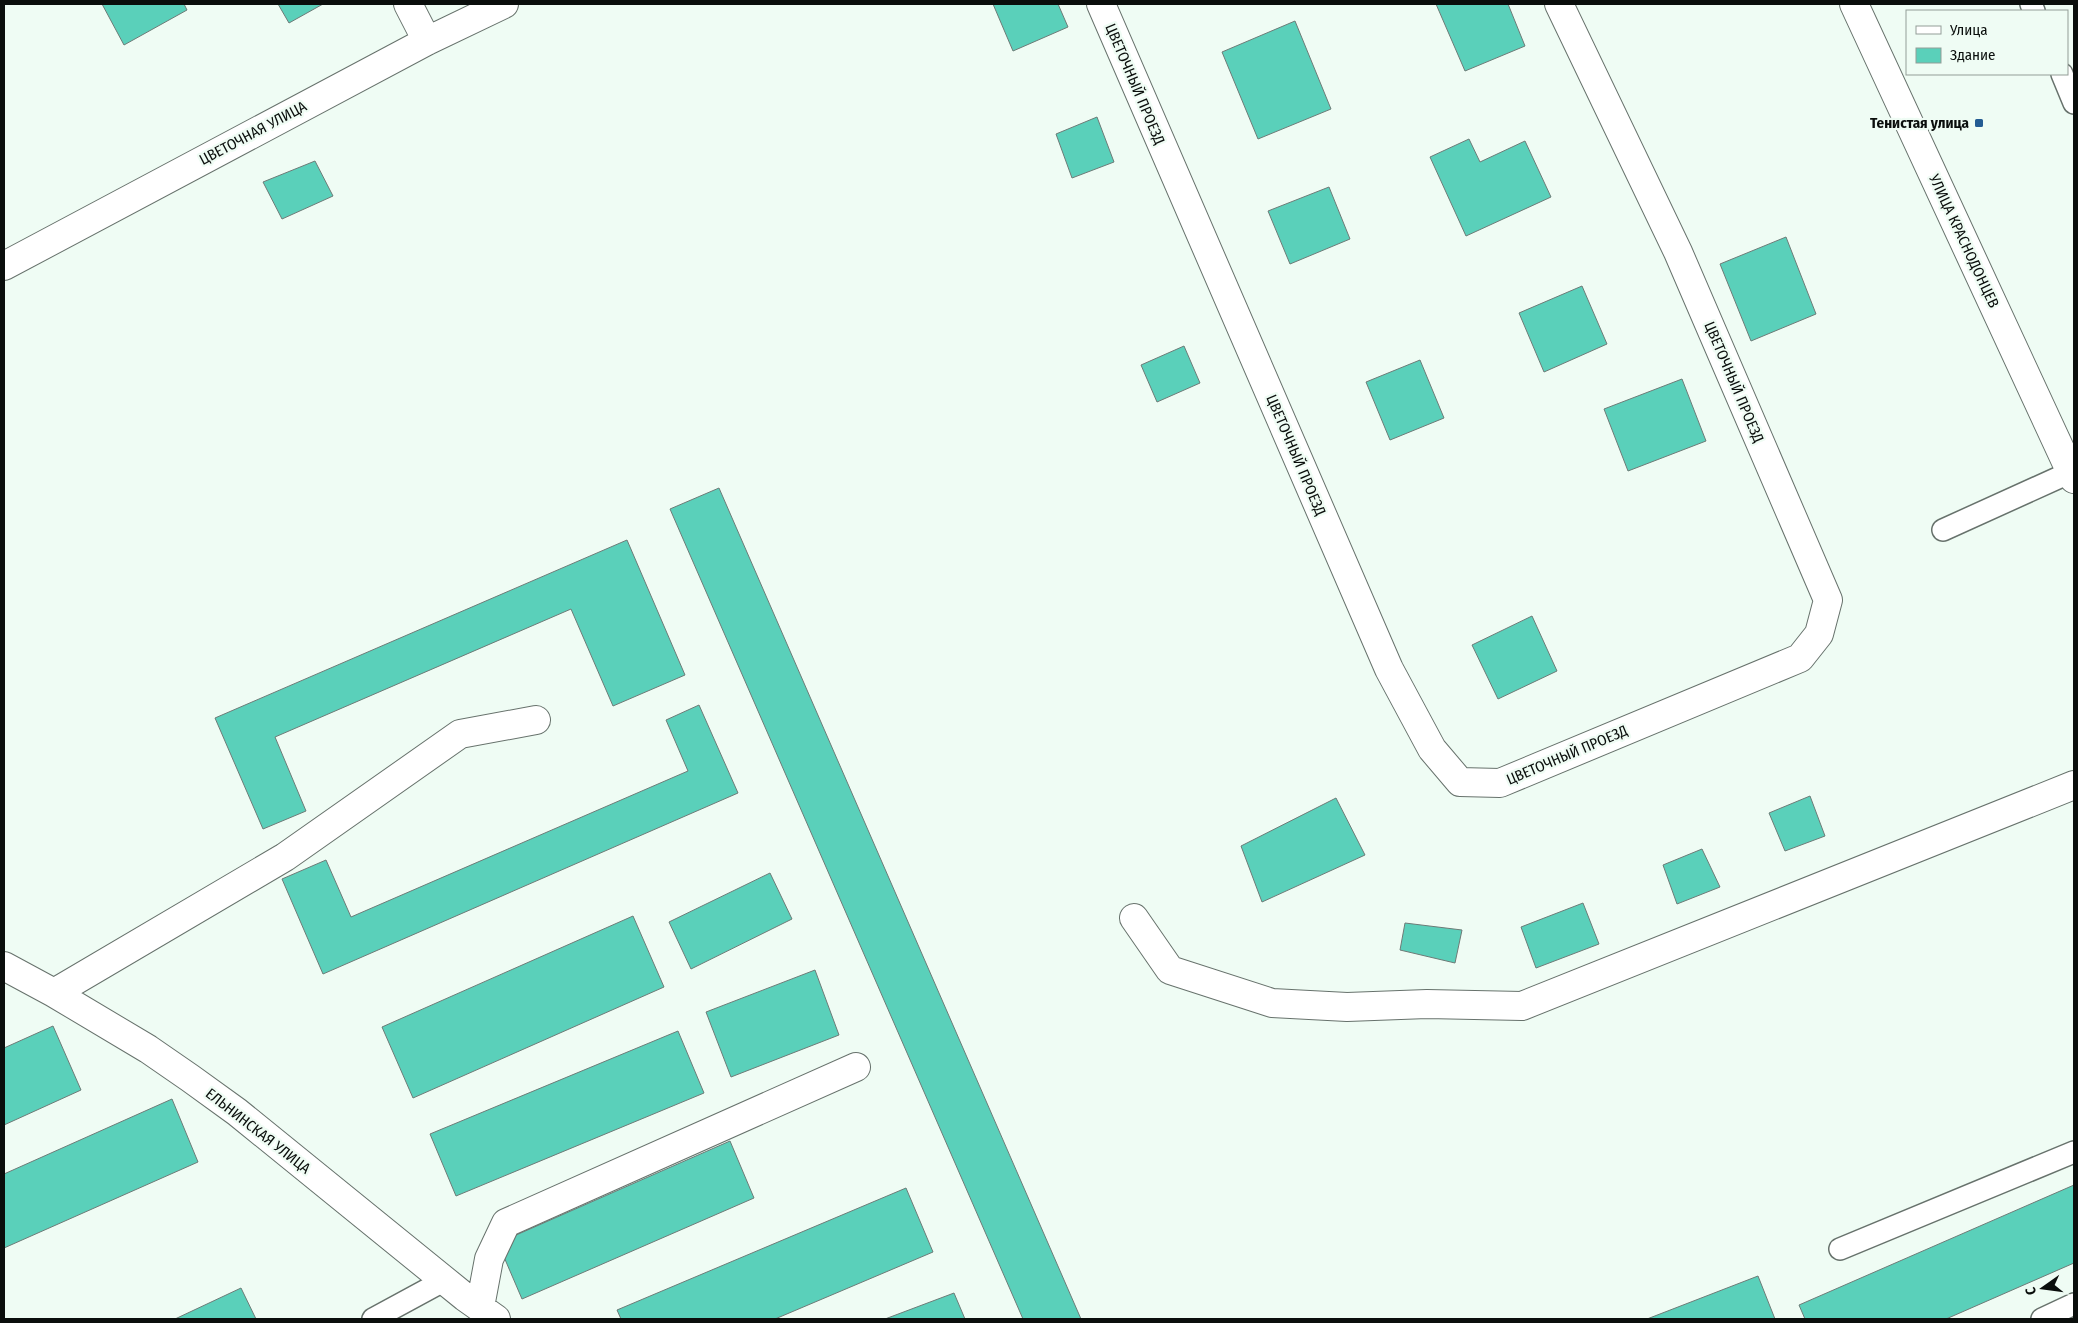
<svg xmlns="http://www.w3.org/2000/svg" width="2078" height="1323" viewBox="0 0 2078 1323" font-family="'Fira Sans Condensed',sans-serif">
  <rect width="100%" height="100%" fill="#effcf4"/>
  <path fill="#5ad0ba" stroke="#6d7b77" d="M102,4H184L187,10L124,45Z
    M278,4H323L289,23Z
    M993,4H1058L1068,27L1013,51Z
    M1436,4H1508L1525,46L1465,71Z
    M1295,21L1331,109L1258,139L1222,52Z
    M1097,117L1114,162L1072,178L1056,134Z
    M1469,139L1480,162L1525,141L1551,197L1466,236L1430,157Z
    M315,161L333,196L282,219L263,182Z
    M1329,187L1350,239L1290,264L1268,211Z
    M1786,237L1816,314L1751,341L1720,264Z
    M1582,286L1607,344L1544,372L1519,313Z
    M1184,346L1200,383L1157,402L1141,365Z
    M1420,360L1444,418L1390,440L1366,382Z
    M1682,379L1706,441L1628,471L1604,409Z
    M719,488L1081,1319H1023L670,509Z
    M627,540L685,675L613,706L571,609L275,737L306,811L263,829L215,718Z
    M1532,616L1557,671L1498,699L1472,645Z
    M699,705L738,793L323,974L282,879L326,860L351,917L688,771L666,720Z
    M1810,796L1825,836L1785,851L1769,813Z
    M1336,798L1365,855L1262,902L1241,846Z
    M1702,849L1720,887L1677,904L1663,865Z
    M770,873L792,919L691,969L669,922Z
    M1583,903L1599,944L1536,968L1521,927Z
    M633,916L664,987L413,1098L382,1027Z
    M1405,923L1462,930L1455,963L1400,950Z
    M815,970L839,1035L731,1077L706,1012Z
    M53,1026L81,1090L4,1125V1048Z
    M678,1031L704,1093L456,1196L430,1134Z
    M172,1099L198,1162L4,1248V1174Z
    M730,1141L754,1198L522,1299L498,1243Z
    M2074,1185V1263L1946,1319H1805L1799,1305Z
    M906,1188L933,1252L775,1319H621L617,1310Z
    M1758,1276L1775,1319H1647Z
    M241,1288L256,1319H175Z
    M954,1293L965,1319H885Z"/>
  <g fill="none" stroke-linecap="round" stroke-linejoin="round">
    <g stroke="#67726c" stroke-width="24">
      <path id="service" d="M2031,4L2034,11
        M2062,74L2074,103
        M1943,530L2071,472
        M1840,1249L2074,1152
        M373,1319L445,1280
        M2042,1319L2074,1304"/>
    </g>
    <g stroke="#67726c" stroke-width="30">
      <path id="minor" d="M408,4L427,41
        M1101,4L1389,669L1432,749L1460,782L1500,783L1800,658L1819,634L1828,600L1678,252L1559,4
        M1854,4L2074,479
        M4,266L427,41L504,4
        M1134,918L1170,970L1272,1003L1347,1007L1427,1004L1522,1006L2074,785
        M4,966L54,993L148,1049L190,1078L237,1112L465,1297L496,1319
        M54,993L285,857L460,734L536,720
        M480,1307L489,1259L506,1223L856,1067"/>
    </g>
    <use href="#service" stroke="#fff" stroke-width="21"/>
    <use href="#minor" stroke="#fff" stroke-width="28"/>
  </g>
  <rect fill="#245c93" stroke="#effcf4" stroke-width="2" x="1974" y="118" width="10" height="10" rx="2.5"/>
  <g text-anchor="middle" stroke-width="4.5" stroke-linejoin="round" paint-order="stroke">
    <g font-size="15" fill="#0a0e0c" stroke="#effcf4">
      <text transform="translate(1135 84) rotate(67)" y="5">ЦВЕТОЧНЫЙ ПРОЕЗД</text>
      <text transform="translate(253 133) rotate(-28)" y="5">ЦВЕТОЧНАЯ УЛИЦА</text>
      <text transform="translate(1964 241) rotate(65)" y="5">УЛИЦА КРАСНОДОНЦЕВ</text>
      <text transform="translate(1734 382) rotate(67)" y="5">ЦВЕТОЧНЫЙ ПРОЕЗД</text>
      <text transform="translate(1296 455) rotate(67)" y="5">ЦВЕТОЧНЫЙ ПРОЕЗД</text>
      <text transform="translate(1567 755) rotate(-23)" y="5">ЦВЕТОЧНЫЙ ПРОЕЗД</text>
      <text transform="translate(258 1131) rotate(38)" y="5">ЕЛЬНИНСКАЯ УЛИЦА</text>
    </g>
    <g font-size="15" font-weight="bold" fill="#0a0e0c" stroke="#effcf4" text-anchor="end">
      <text x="1969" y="128">Тенистая улица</text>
    </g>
  </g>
  <rect width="2078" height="1323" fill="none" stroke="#0a0e0c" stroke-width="10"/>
  <rect x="1906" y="10" width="162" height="65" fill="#effcf4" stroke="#939d97"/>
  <rect x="1916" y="26" width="25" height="8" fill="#ffffff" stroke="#939d97"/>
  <text x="1950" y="35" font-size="15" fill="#0a0e0c">Улица</text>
  <rect x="1916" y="48" width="25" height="15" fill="#5ad0ba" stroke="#939d97"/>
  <text x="1950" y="60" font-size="15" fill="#0a0e0c">Здание</text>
  <g transform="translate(2043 1288) rotate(256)" stroke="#effcf4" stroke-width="4" paint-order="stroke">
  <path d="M0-4L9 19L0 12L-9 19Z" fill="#0a0e0c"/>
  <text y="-8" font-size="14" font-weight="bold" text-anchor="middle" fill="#0a0e0c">С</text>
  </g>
</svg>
